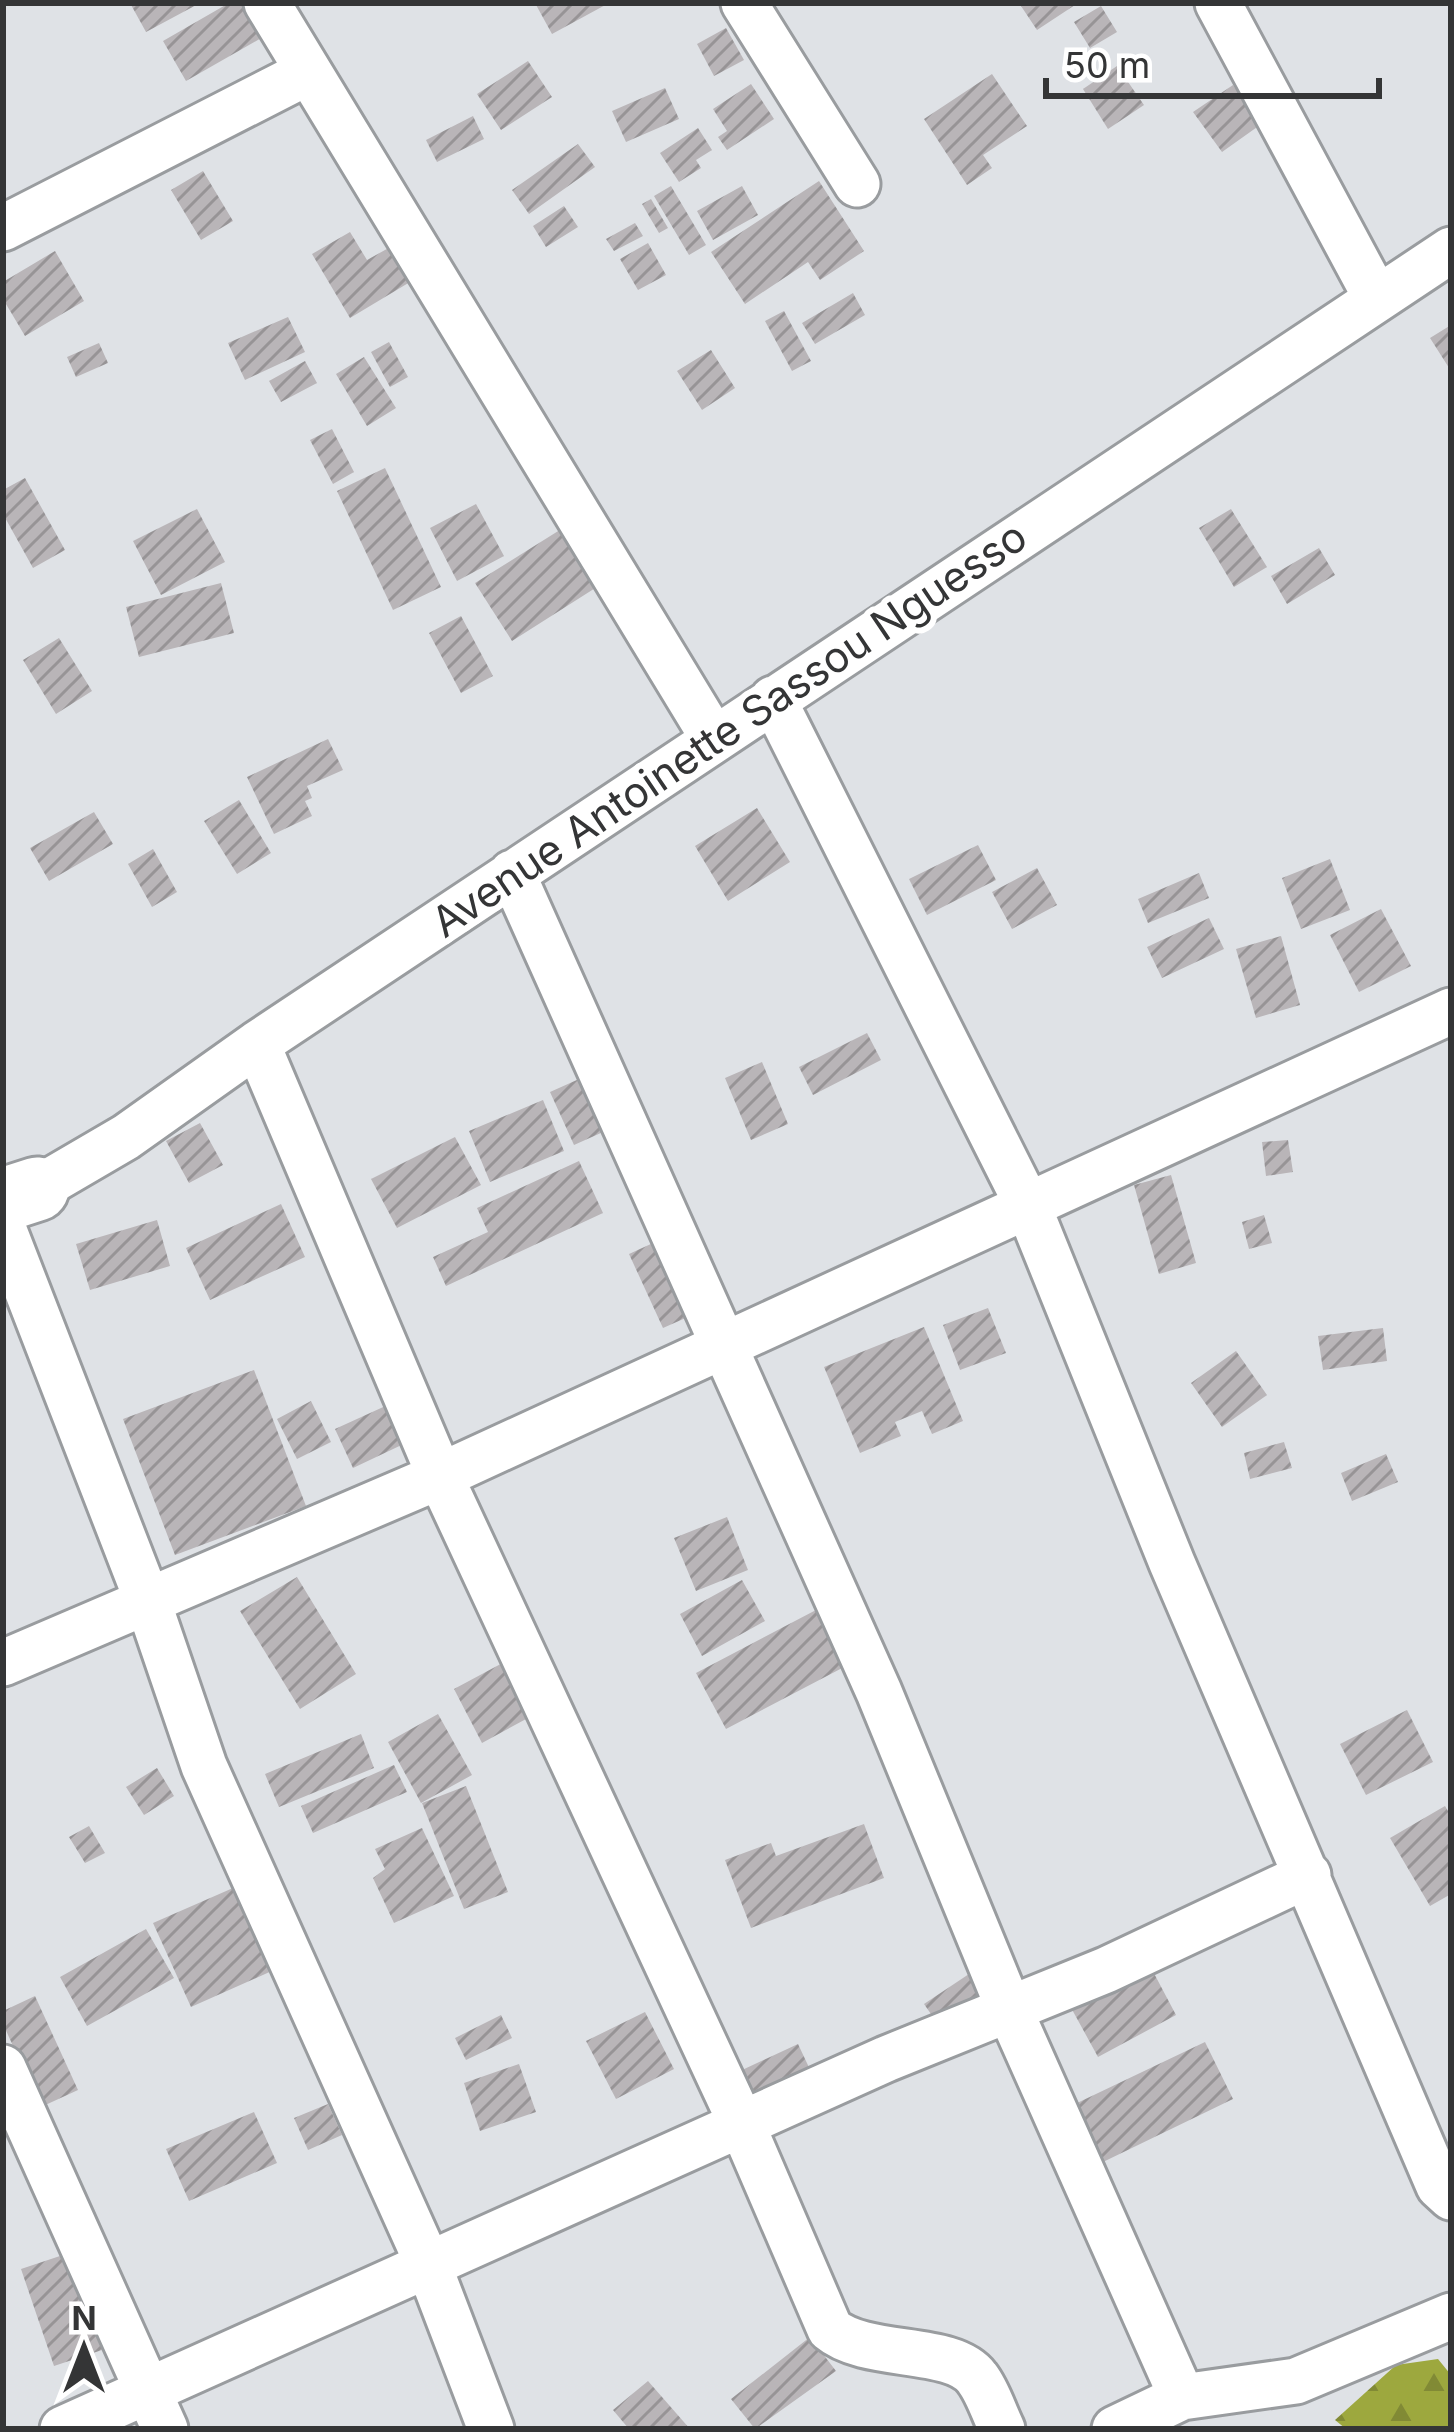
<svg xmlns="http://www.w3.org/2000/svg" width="1454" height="2432" viewBox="0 0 1454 2432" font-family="Inter,sans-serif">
  <defs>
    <pattern id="forest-firs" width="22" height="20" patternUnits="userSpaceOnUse" patternTransform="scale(3)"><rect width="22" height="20" fill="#9da83e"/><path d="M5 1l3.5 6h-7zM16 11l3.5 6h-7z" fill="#818a35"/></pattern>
    <pattern id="building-hatch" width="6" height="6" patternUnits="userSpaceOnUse" patternTransform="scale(3)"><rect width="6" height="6" fill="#b9b5b8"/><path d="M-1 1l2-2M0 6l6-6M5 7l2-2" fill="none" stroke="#979496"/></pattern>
  </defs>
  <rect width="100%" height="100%" fill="#dfe2e6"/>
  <path fill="url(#forest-firs)" d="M1438,2359L1451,2375V2429H1346L1335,2420L1396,2365Z"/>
  <path fill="url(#building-hatch)" d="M130,3H200L146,32Z
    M229,3H243L263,37L186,81L163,41Z
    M535,3H609L552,34Z
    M1019,3H1078L1037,30Z
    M1101,6L1117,32L1090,48L1074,22Z
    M726,28L744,60L714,76L697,44Z
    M528,61L552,97L501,130L477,94Z
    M1117,66L1144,105L1108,129L1083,89Z
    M992,74L1027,126L983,155L992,168L967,185L924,119Z
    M751,84L774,119L727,150L718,137L727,131L713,109Z
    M1233,85L1260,125L1222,152L1193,112Z
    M665,88L679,119L626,142L612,111Z
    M473,116L484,139L437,162L426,140Z
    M698,128L712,150L696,160L701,168L679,182L660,153Z
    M578,144L595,167L529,214L512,190Z
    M203,171L233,221L201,240L171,190Z
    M819,181L864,251L820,280L808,262L745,304L711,252Z
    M671,186L706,245L689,255L654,196Z
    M742,186L758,215L713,240L697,211Z
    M651,199L668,228L659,233L642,204Z
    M564,206L578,227L546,247L533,226Z
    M635,223L643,236L614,251L606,239Z
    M350,232L367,260L394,245L415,279L350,318L312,254Z
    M648,243L666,275L638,290L620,259Z
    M55,251L84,301L25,336L3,299V282Z
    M853,293L865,315L815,344L802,323Z
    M784,311L811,361L792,371L765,321Z
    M288,317L305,352L245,380L228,343Z
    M1451,325V371L1430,338Z
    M389,342L408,377L390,387L371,352Z
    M99,343L108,363L76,377L67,357Z
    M711,350L735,388L702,410L677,371Z
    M364,357L396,408L367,426L336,374Z
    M305,361L317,383L281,402L269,381Z
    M332,429L354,472L333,484L310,440Z
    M385,468L441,587L393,610L337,491Z
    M25,478L65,550L33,568L3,514V490Z
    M476,504L504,556L457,581L430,528Z
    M197,509L225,562L161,595L133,541Z
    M1231,509L1267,567L1234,587L1199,528Z
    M563,528L600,585L512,641L475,583Z
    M1319,548L1335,575L1287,604L1271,576Z
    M221,583L234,633L139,657L126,607Z
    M461,616L493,676L461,693L429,633Z
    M59,638L92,691L56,714L23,660Z
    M328,739L343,770L307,786L312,798L305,801L312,816L274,834L247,777Z
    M239,800L271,853L237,874L204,821Z
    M757,808L790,862L728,901L695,846Z
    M94,812L113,844L49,881L30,848Z
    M978,845L996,880L927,915L909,879Z
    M153,849L177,892L152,907L128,864Z
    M1330,859L1350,910L1301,929L1282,878Z
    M1037,868L1057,905L1012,929L992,892Z
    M1199,873L1209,898L1148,923L1138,899Z
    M1381,909L1411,966L1359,992L1330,935Z
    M1209,918L1224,949L1162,978L1147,947Z
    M1281,936L1300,1005L1256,1018L1236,949Z
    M867,1033L881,1060L813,1095L799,1067Z
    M762,1062L788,1124L751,1140L725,1078Z
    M588,1075L612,1128L574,1145L550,1092Z
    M543,1100L564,1151L490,1182L469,1131Z
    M200,1123L223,1165L189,1183L166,1141Z
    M455,1137L481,1185L397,1228L371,1179Z
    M1288,1140L1293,1172L1266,1176L1262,1142Z
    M579,1161L603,1213L446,1286L433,1257L488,1232L477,1208Z
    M1171,1175L1196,1263L1159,1274L1134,1185Z
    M281,1204L305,1257L210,1300L186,1248Z
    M1264,1215L1272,1243L1249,1249L1242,1222Z
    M157,1220L170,1266L90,1290L76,1244Z
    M664,1238L699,1312L663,1328L629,1254Z
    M988,1308L1006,1353L960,1370L943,1325Z
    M924,1327L963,1421L932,1434L922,1411L895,1422L901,1436L860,1453L824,1367Z
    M1383,1328L1387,1361L1323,1370L1318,1336Z
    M1236,1351L1267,1395L1222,1427L1191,1383Z
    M254,1370L306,1506L175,1555L123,1419Z
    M311,1401L331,1442L297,1459L277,1419Z
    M392,1403L410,1441L353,1468L335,1429Z
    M1284,1442L1292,1468L1250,1479L1244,1453Z
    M1386,1454L1398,1482L1352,1501L1341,1473Z
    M727,1517L748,1570L696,1591L674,1538Z
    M297,1577L356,1674L300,1709L240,1611Z
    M742,1580L765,1621L702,1656L680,1614Z
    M816,1610L846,1666L726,1729L696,1673Z
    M510,1659L539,1712L482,1743L454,1689Z
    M1407,1710L1433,1762L1366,1795L1340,1744Z
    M438,1714L472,1775L421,1803L388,1742Z
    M361,1734L374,1768L279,1807L265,1774Z
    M394,1765L407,1792L313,1833L301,1806Z
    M157,1768L174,1796L144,1815L126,1787Z
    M466,1786L508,1892L464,1909L422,1803Z
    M1445,1806L1451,1816V1894L1430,1906L1390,1838Z
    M864,1824L884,1878L751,1928L725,1860L771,1843L776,1856Z
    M89,1826L105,1853L85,1863L69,1837Z
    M422,1828L454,1896L394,1923L373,1878L385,1869L375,1849Z
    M262,1851L274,1970L191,2007L153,1923L233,1888L224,1868Z
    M146,1929L174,1978L87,2026L60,1977Z
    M1148,1962L1176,2015L1098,2057L1069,2004Z
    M972,1972L988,1995L940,2027L924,2004Z
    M35,1996L78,2090L41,2107L3,2024V2011Z
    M645,2012L674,2069L616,2099L586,2041Z
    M501,2015L512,2038L466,2060L455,2038Z
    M1205,2042L1233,2099L1103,2162L1075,2104Z
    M798,2044L813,2076L755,2103L740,2071Z
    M519,2064L536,2112L480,2131L464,2083Z
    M328,2104L342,2135L308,2150L294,2118Z
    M254,2112L277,2163L189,2201L166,2149Z
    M78,2250L111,2347L54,2366L21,2269Z
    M810,2337L836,2371L755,2429L731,2399Z
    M648,2381L690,2429H629L613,2410Z"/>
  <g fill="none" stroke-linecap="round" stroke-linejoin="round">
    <g stroke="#999c9f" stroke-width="51">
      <path id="street" d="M267,3L714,739
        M744,3L857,184
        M1218,3L1377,299
        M3,228L308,72
        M773,699L1028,1206L1172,1563L1439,2186L1451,2197
        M512,873L879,1692L1010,2011L1182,2397
        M257,1044L440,1476L743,2127L830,2329C867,2360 952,2344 977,2378C988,2392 994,2413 1002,2429
        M37,1189L126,1137L257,1044L1451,250
        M3,1228L148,1602L204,1766L428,2264L491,2429
        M3,1663L440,1476L1451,1011
        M3,2068L165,2429
        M63,2429L886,2059L1106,1970L1308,1875
        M1115,2429L1182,2397L1296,2381L1451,2316"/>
    </g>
    <g stroke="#999c9f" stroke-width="69">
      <path id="secondary" d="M3,1200L37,1189"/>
    </g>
    <use href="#street" stroke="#fff" stroke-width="45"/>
    <use href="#secondary" stroke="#fff" stroke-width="63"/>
  </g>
  <g text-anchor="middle" stroke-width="12" stroke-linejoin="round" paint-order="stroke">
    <g font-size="42" fill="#343536" stroke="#fff">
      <text transform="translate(729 729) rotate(-34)" y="15">Avenue Antoinette Sassou Nguesso</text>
    </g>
  </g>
  <rect width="1454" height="2432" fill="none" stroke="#343536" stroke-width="12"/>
  <g transform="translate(84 2348)" stroke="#ffffff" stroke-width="9" paint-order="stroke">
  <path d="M0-9L21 45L0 30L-21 45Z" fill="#343536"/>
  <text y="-18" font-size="33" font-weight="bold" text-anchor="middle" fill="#343536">N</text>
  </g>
  <path d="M1046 78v18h333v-18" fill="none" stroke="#343536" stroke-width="6"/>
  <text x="1064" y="78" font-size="36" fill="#343536" stroke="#ffffff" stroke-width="9" paint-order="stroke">50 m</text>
</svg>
